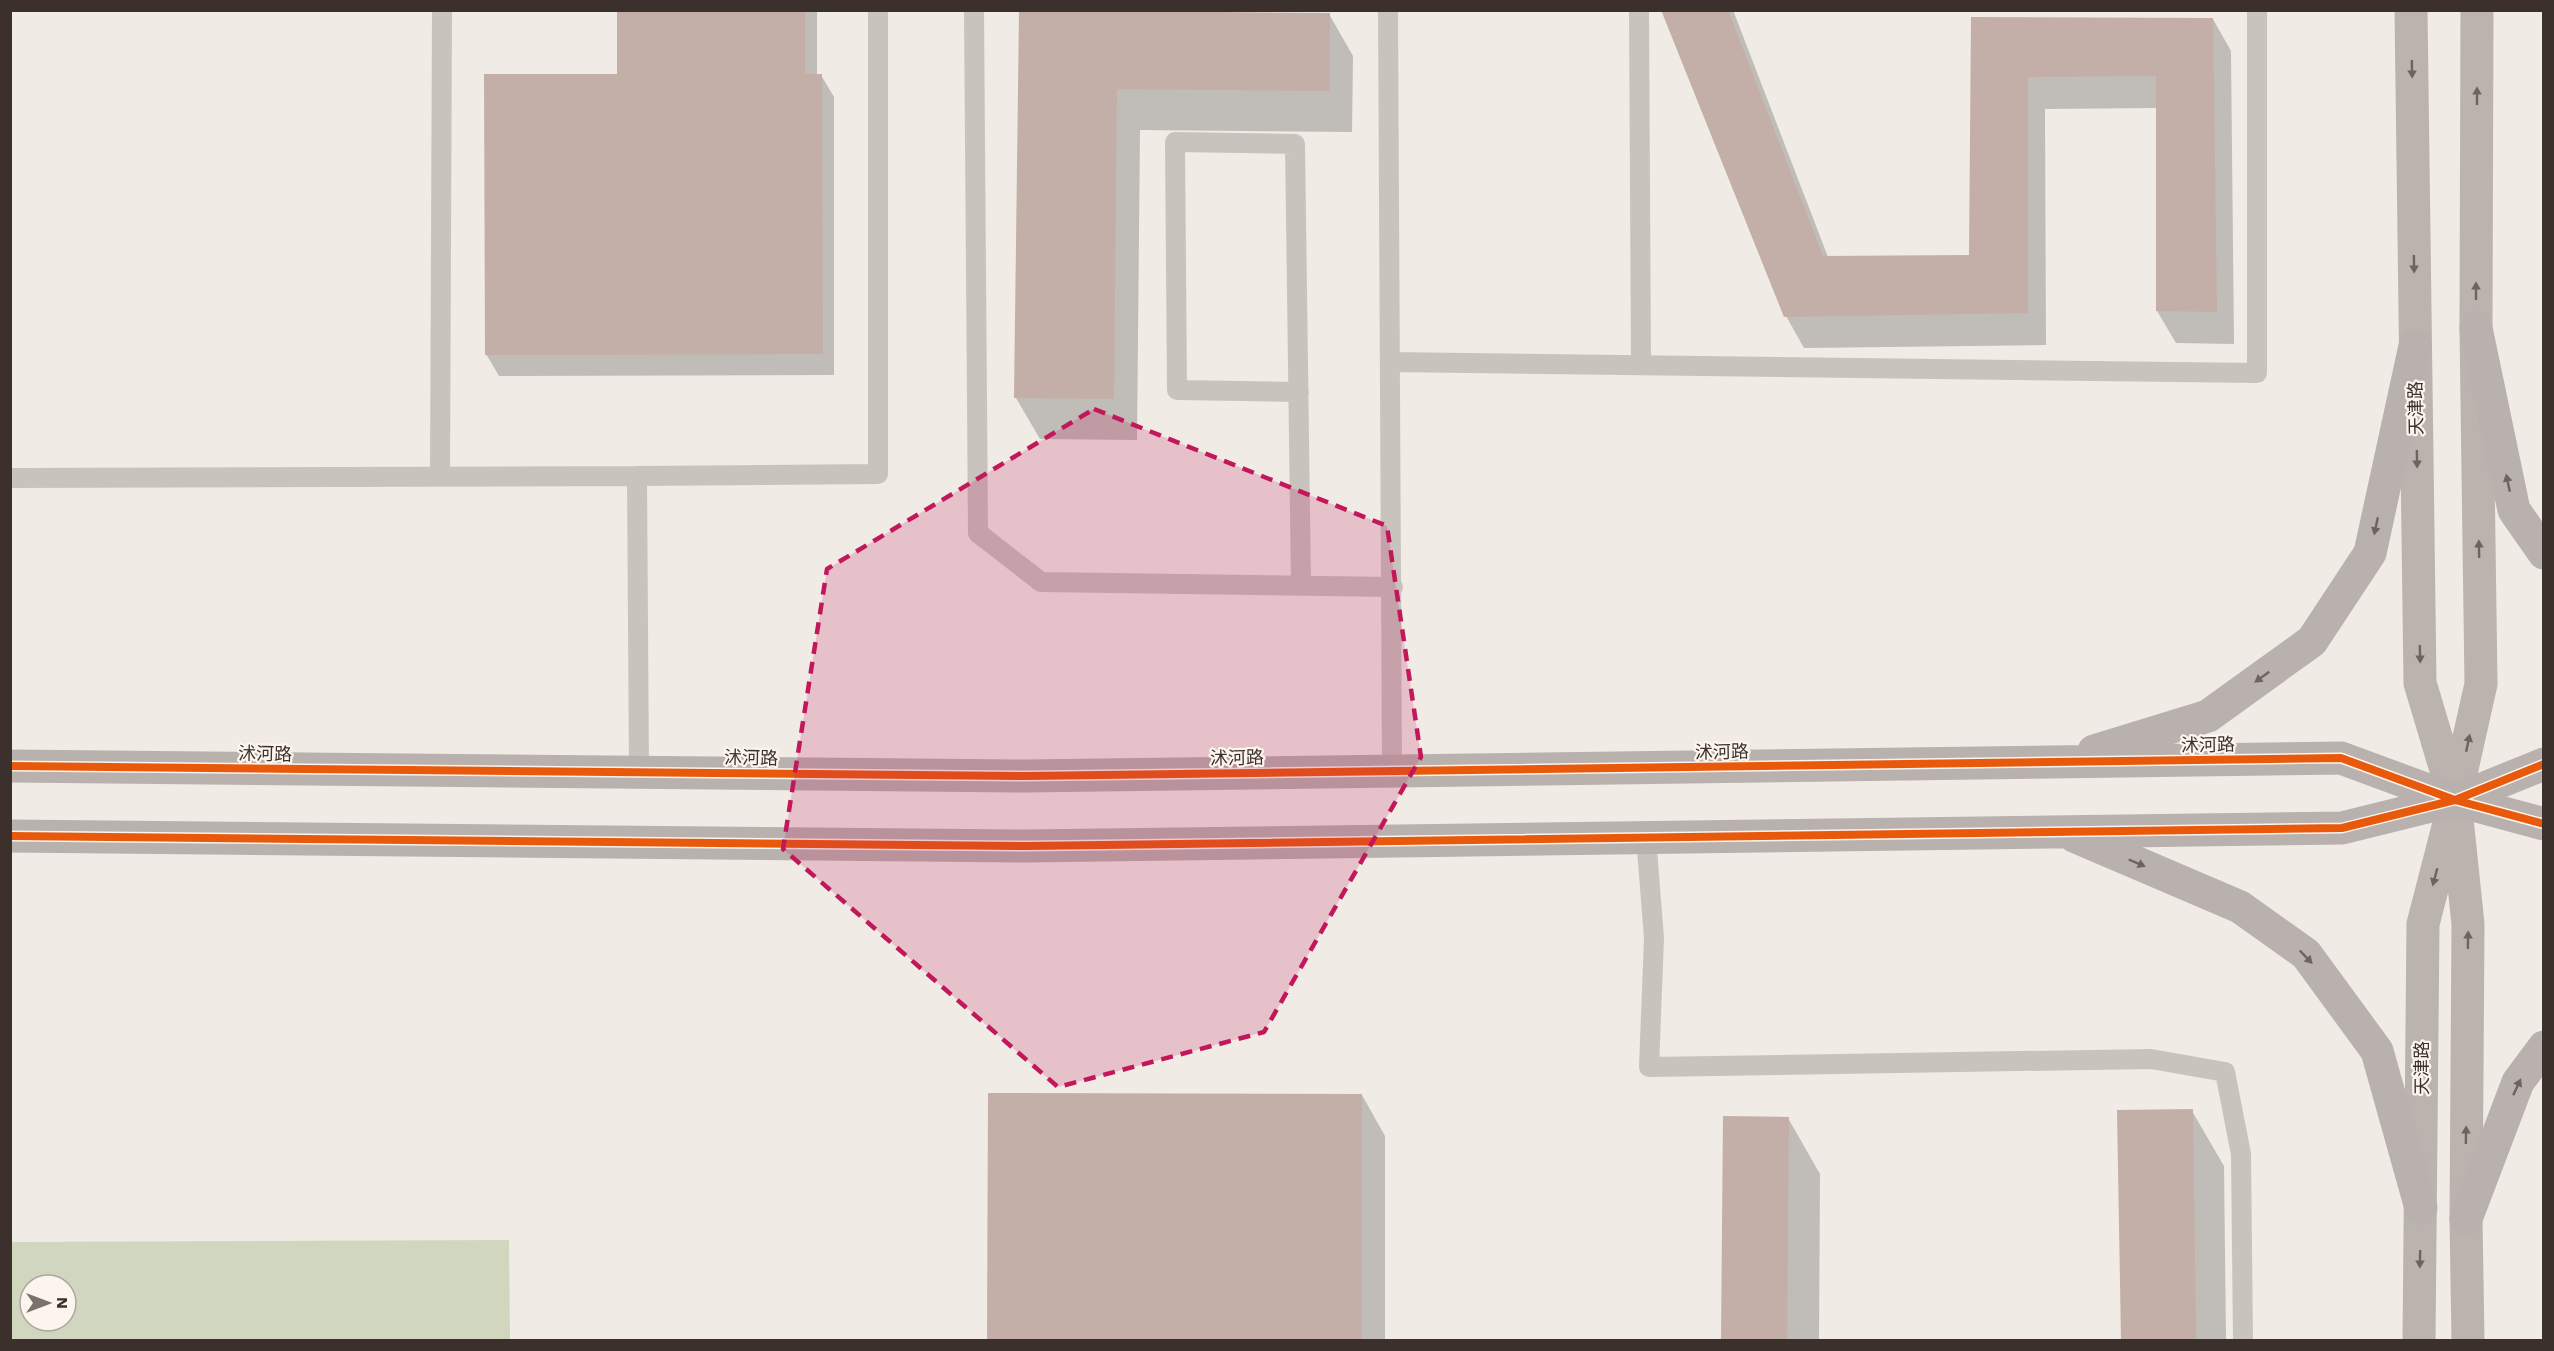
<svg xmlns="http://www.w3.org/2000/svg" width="2554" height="1351" viewBox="0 0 2554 1351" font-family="'Work Sans','Noto Sans SC',sans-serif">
  <rect width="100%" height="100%" fill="#f0ebe5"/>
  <path fill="#d1d6bf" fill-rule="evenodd" d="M509,1240L510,1340H11V1242ZM30,1285H66V1321H30Z"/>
  <path fill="#0003" d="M618,10H817V75H821L834,97V375L499,376L486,354L618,76Z
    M1662,10H1733L1828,257L1970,256L1972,18L2213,19L2231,51L2234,344L2176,343L2157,311V108L2045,109L2046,345L1804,348L1786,316Z
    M1021,11L1329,14L1353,56L1352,132L1140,130L1137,440L1040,439L1016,398Z
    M989,1095H1362L1385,1136V1340H989Z
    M2192,1111L2224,1166L2226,1340H2123L2119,1112Z
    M1724,1118H1788L1820,1174L1819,1340H1722Z"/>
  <path fill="#c3afa7" d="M617,10H805V74H822L823,354L485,355L484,74H617Z
    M1019,10L1330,13V91L1117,89L1114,399L1014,398Z
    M1661,10H1728L1823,256L1969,255L1971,17L2213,18L2217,312L2156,311V76L2028,77V313L1784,317Z
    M988,1093L1362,1094V1340H987Z
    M2193,1109L2196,1340H2121L2117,1110Z
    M1723,1116L1789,1117L1787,1340H1721Z"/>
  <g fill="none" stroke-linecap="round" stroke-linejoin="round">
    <path stroke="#c9c3be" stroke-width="20" d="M974,10L978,533L1041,582L1393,587
      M1388,10L1392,771
      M1639,10L1641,365
      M1390,362L2257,373V10
      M1299,392L1177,390L1175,142L1295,144L1301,586
      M440,476L442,10
      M637,476L878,474V10
      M10,478L637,476L639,772
      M1646,837L1654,938L1649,1067L2151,1059L2225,1072L2241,1154L2243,1340"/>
    <path stroke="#bab3ae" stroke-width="33" d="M2411,10L2420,683L2455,800L2468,924L2466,1219L2468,1340
      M2419,1340L2423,924L2455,800L2481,684L2476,328L2477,10"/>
    <path stroke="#b8b1ad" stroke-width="33" d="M2476,328L2514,510L2544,553
      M2094,751L2208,716L2312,641L2370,553L2415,346
      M10,766L1026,776L2341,758L2455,800L2544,824
      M10,836L1027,846L2342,828L2455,800L2544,764
      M2074,836L2240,907L2306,954L2377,1051L2421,1208
      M2466,1219L2518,1082L2544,1047"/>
    <g stroke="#fbf5ee" stroke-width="11">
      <path id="cycleway" d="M10,766L1026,776L2341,758L2455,800L2544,824
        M10,836L1027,846L2342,828L2455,800L2544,764"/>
    </g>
    <use href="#cycleway" stroke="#e8590c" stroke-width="8"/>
  </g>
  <defs><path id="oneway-solid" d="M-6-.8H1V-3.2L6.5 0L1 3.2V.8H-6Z" transform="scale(1.5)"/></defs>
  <g fill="#6e645f">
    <use href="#oneway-solid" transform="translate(2412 69) rotate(89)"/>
    <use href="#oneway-solid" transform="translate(2477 96) rotate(-90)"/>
    <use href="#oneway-solid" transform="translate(2414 264) rotate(89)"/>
    <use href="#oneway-solid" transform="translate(2476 291) rotate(-90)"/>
    <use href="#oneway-solid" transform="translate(2417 459) rotate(89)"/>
    <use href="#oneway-solid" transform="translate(2479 549) rotate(-91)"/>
    <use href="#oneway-solid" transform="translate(2420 654) rotate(89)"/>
    <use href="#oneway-solid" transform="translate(2468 743) rotate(-78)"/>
    <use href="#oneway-solid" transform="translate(2435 877) rotate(105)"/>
    <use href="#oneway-solid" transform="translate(2468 940) rotate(-89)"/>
    <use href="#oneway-solid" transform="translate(2466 1135) rotate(-89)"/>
    <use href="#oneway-solid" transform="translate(2420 1259) rotate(91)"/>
  </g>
  <g fill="#6d645f">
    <use href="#oneway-solid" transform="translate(2508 483) rotate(-102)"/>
    <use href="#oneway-solid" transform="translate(2376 526) rotate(102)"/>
    <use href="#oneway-solid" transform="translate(2262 677) rotate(144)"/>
    <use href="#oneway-solid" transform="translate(2137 863) rotate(23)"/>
    <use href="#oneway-solid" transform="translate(2306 957) rotate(46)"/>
    <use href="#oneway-solid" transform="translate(2517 1087) rotate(-65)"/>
  </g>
  <path fill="#c2185b" fill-opacity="0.2" stroke="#c2185b" stroke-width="4.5" stroke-dasharray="12 8" stroke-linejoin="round" d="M1094,409L1387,526L1421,757L1264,1032L1058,1087L783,849L827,569Z"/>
  <g text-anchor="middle" stroke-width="4.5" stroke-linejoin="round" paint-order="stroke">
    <g font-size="18" fill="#3b302b" stroke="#fbf5ee">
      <text transform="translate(2416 408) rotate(-91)" y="6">天津路</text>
      <text transform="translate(2208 745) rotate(-1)" y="6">沭河路</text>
      <text transform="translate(1722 752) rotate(-1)" y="6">沭河路</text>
      <text transform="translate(265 754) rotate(1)" y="6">沭河路</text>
      <text transform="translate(751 758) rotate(1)" y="6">沭河路</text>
      <text transform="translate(1237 758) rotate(-1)" y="6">沭河路</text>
      <text transform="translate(2422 1068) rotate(-90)" y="6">天津路</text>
    </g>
  </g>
  <rect width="2554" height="1351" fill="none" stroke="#3b302b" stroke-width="24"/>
  <g transform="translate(48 1303) rotate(90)"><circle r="28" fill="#fbf5ee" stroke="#aea6a0" stroke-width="1.5"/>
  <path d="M0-4.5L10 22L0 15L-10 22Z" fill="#7a716c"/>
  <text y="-9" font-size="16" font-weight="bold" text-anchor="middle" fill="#3b302b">N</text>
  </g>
</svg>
